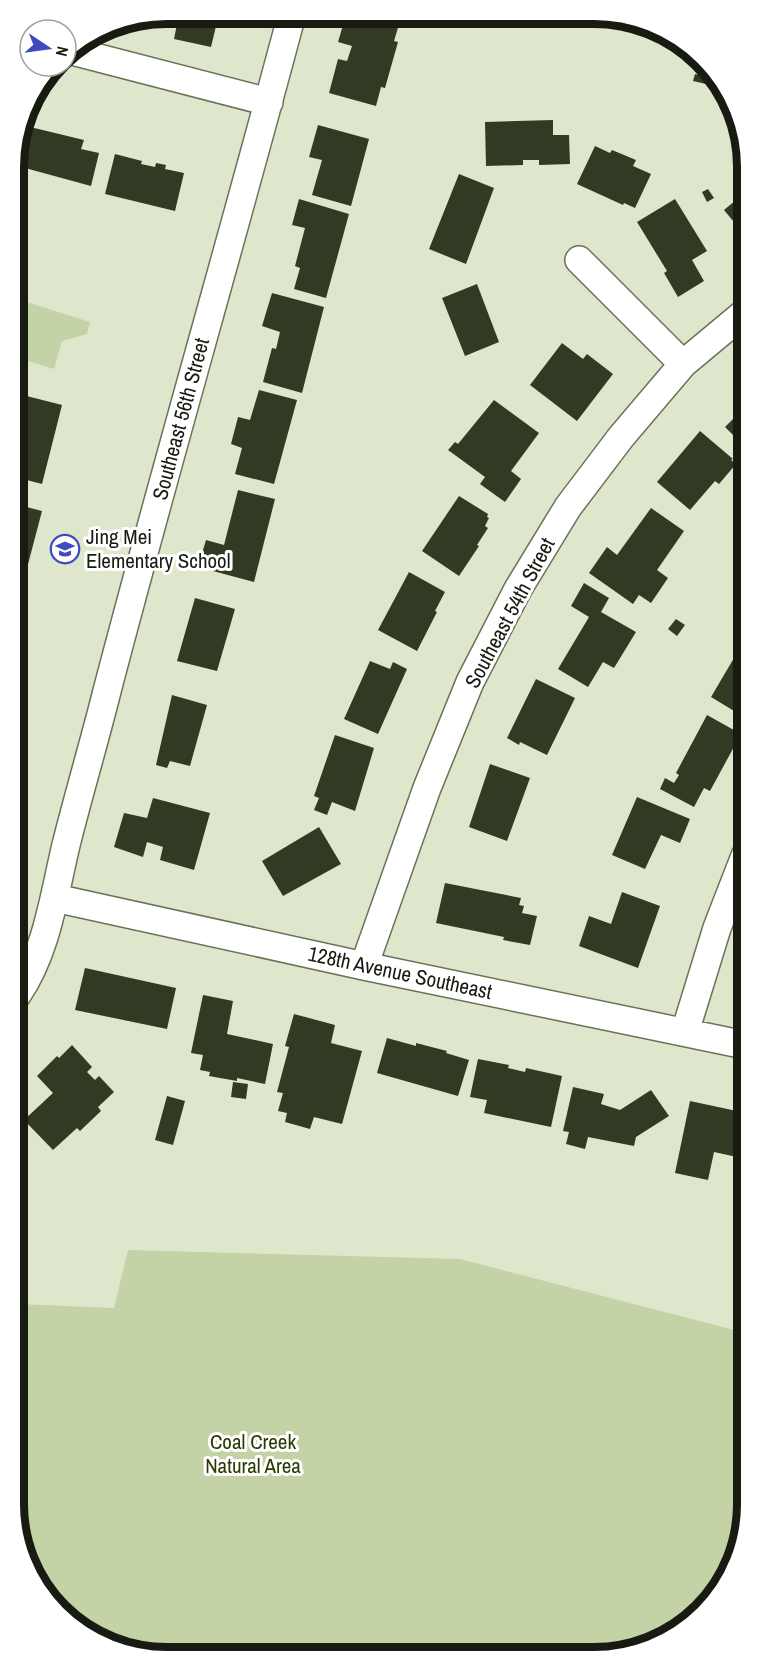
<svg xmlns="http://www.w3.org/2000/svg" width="761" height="1671" viewBox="0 0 761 1671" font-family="'Archivo Narrow',sans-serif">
  <rect width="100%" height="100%" fill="#dee7cc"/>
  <path fill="#c4d3a6" d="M14,298L90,322L87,334L62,341L54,369L15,357Z
    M128,1250L460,1259L746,1333L747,1515L716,1598L680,1632L634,1652L137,1655L65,1619L19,1544L18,1304L114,1308Z"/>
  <path fill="#333a24" d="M179,14H219L211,47L174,39Z
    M346,15H378L400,21L394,41L398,42L385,88L381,87L376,106L329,93L338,59L347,61L352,46L338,42Z
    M542,16H553L550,24L541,21Z
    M695,74L708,77L706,84L693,81Z
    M553,120V135H569L570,164L539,165V160H523V165L486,166L485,122Z
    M22,125L84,140L81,149L99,153L91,186L14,165V156Z
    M318,125L369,139L351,206L312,195L322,160L309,157Z
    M595,146L610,153L612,150L636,160L633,166L651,174L635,208L624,203L623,205L577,184Z
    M115,154L142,161L141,164L155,167L156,163L166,165L165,169L184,173L175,211L105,194Z
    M459,174L494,188L466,264L429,249Z
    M708,189L714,198L707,202L702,192Z
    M742,195L743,233L724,210Z
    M299,199L349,214L326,298L294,289L300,268L295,266L305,228L292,225Z
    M675,199L707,251L692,260L704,281L678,297L664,273L667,271L637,222Z
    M477,284L499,342L465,356L442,298Z
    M272,293L324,307L302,393L263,382L272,348L276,349L280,332L262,326Z
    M562,343L583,359L587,354L613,374L577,421L530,385Z
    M259,390L297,400L274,484L235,474L242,448L231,444L238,417L250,420Z
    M15,393L62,405L42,484L15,477Z
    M494,400L539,433L511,471L521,479L505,502L480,484L485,477L448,450L455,442L458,444Z
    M743,409V445L725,427Z
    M700,431L733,459L731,460L736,464L719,484L715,481L690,510L657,482Z
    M238,490L275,499L254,582L198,567L206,540L224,545Z
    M459,496L488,514L487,517L489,518L485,526L488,528L477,545L479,546L459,576L422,551Z
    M15,504L42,511L21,591L15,589Z
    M651,508L684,531L657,570L668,578L651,603L639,595L633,604L589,573L607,547L617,555Z
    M409,572L445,592L435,611L437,612L417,651L378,630Z
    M584,583L609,598L601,612L636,632L614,668L603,662L588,687L558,669L589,617L571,606Z
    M195,598L235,609L217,671L177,661Z
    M676,619L685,625L677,636L668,629Z
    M744,641V717L711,697Z
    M370,661L390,669L393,662L407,669L378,734L344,719Z
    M536,679L575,698L547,755L520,742L519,745L507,738Z
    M172,695L207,705L190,766L170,761L167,768L156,765Z
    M707,715L741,734L710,791L704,788L694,807L660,789L665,778L674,783L679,775L676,773Z
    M335,735L374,748L355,811L332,802L327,815L314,810L319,798L314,796Z
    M490,764L530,778L507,841L469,827Z
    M637,797L690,819L680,843L661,835L645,869L612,855Z
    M153,798L210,813L194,870L160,860L163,847L147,842L143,857L114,847L124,813L147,818Z
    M319,827L341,864L283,896L262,861Z
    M445,883L521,898L519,905L524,906L522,913L537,916L530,945L503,940L504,937L436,923Z
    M622,892L660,906L638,968L579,946L589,916L611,924Z
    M85,968L176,988L167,1029L75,1010Z
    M203,995L233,1001L227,1034L273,1044L265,1084L237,1078V1081L209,1076L210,1072L200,1070L203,1055L191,1053Z
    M294,1014L335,1025L331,1043L362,1051L342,1124L314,1117L310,1129L285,1122L287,1113L278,1111L283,1093L277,1092L289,1047L285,1046Z
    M387,1038L416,1046V1043L447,1051L446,1053L469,1060L458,1096L377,1073Z
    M72,1045L92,1067L87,1072L95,1080L99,1076L114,1092L98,1107L101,1111L80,1131L77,1128L53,1150L24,1120L53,1093L37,1076L57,1056L59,1058Z
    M478,1059L509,1065L508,1068L525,1072L526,1068L562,1076L551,1127L484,1113L487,1100L470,1097Z
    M233,1082L248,1084L246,1099L231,1097Z
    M573,1087L604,1094L601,1104L620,1110L651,1090L669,1116L636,1137L634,1146L588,1137L585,1149L566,1144L569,1132L563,1131Z
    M167,1096L185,1101L173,1145L155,1140Z
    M690,1101L746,1113V1159L714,1152L708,1180L675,1173Z"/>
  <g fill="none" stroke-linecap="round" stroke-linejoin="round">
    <g stroke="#6a725a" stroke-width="30">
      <path id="minor" d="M68,50L269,102
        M579,260L683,364
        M55,898L364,966L745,1045
        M364,966L427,788L470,682L518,589L568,507L621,437L683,364L743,314
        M17,995C47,952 54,895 66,845C79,793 94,743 107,691C166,465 232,240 292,14
        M685,1032L717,928L745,856"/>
    </g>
    <use href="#minor" stroke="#fff" stroke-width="27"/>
  </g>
  <defs>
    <g id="school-ring" transform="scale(1.5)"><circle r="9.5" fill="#fff" stroke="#3f4cc0" stroke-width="1.5"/><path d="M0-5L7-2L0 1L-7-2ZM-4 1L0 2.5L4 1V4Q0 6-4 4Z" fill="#3f4cc0"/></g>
  </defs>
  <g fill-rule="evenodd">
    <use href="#school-ring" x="65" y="549"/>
  </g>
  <g text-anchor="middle" stroke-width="6" stroke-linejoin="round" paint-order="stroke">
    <g font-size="21" fill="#181b12" stroke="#fff">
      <text transform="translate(181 419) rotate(-75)" y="7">Southeast 56th Street</text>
      <text transform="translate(510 613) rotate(-62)" y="7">Southeast 54th Street</text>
      <text transform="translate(400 973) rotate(12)" y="7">128th Avenue Southeast</text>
    </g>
    <g font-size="21" fill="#181b12" stroke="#fff" text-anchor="start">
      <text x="86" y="544">Jing Mei<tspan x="86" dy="24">Elementary School</tspan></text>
    </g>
    <g font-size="21" fill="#2c3801" stroke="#fff">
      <text x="253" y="1449">Coal Creek<tspan x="253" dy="24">Natural Area</tspan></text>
    </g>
  </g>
  <path d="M0 0H761V1671H0ZM167 24H594A143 143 0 0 1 737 167V1504A143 143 0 0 1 594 1647H167A143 143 0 0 1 24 1504V167A143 143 0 0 1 167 24Z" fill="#fff" fill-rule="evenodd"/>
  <path fill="none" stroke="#181b12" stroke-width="8" d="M167 24H594A143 143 0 0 1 737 167V1504A143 143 0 0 1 594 1647H167A143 143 0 0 1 24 1504V167A143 143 0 0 1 167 24Z"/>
  <g transform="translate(48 48) rotate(103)"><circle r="28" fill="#ffffff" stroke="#a3a4a0" stroke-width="1.5"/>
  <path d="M0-4.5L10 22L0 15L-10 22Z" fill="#3f4cc0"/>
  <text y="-9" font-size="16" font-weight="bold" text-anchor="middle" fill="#181b12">N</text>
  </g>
</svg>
